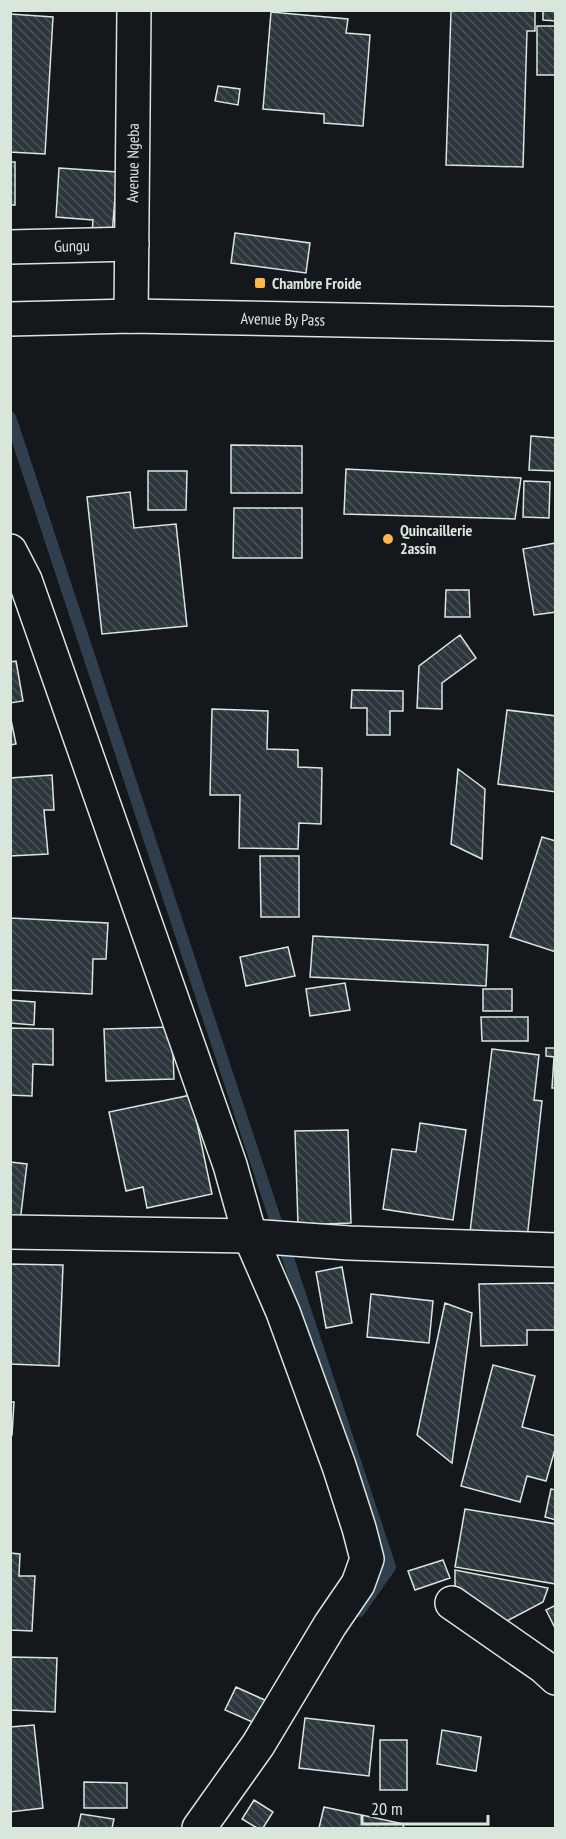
<svg xmlns="http://www.w3.org/2000/svg" width="566" height="1839" viewBox="0 0 566 1839" font-family="'PT Sans Narrow',sans-serif">
  <defs>
    <pattern id="building-back-hatch" width="6" height="6" patternUnits="userSpaceOnUse" patternTransform="scale(1.5)"><rect width="6" height="6" fill="#2c363c"/><path d="M-1 5l2 2M0 0l6 6M5-1l2 2" fill="none" stroke="#4a5358"/></pattern>
  </defs>
  <rect width="100%" height="100%" fill="#14181c"/>
  <g fill="none" stroke-linecap="round" stroke-linejoin="round">
    <path stroke="#2f3f4d" stroke-width="12" d="M10,417L390,1567L359,1611"/>
  </g>
  <path fill="url(#building-back-hatch)" stroke="#d8e6dc" stroke-width="1.5" d="M451,10H535V31H527L523,167L446,165Z
    M543,10H556V21L543,20Z
    M271,12L348,19L346,33L370,35L363,126L324,123V114L263,109Z
    M10,14L53,17L45,154L10,152Z
    M537,26H556V75H537Z
    M218,86L240,89L238,105L215,101Z
    M10,162H15V205H10Z
    M59,168L117,172L112,235L92,233L93,220L56,217Z
    M235,233L310,243L306,273L231,263Z
    M531,436L556,438V471L529,470Z
    M231,445L302,446V493H231Z
    M346,469L521,478L515,519L344,514Z
    M148,471H187L186,510H148Z
    M524,481L550,482L549,518L523,517Z
    M130,492L134,528L176,524L187,626L102,634L87,497Z
    M234,508H302V558H233Z
    M556,540V612L534,615L523,549L555,543Z
    M446,590H469L470,617H445Z
    M460,635L476,658L442,683V709L417,708L419,666Z
    M16,661L23,701L10,703V662Z
    M352,690L403,691V711H390V735H367V708H351Z
    M212,709L268,711L267,749L298,750V767L322,768L321,824L299,823L298,849L239,848L240,795H210Z
    M507,710L556,716V792L498,784Z
    M10,715L16,744L10,745Z
    M458,769L485,789L482,859L451,844Z
    M52,775L54,810H44L48,854L10,856V778Z
    M542,837L556,841V952L510,937Z
    M260,856H299V917H261Z
    M10,918L108,923L106,959H93L92,994L10,990Z
    M313,936L488,945L486,986L310,977Z
    M288,947L295,976L246,986L240,957Z
    M345,983L350,1010L310,1016L306,989Z
    M483,989H512V1011H483Z
    M10,1000L35,1002L34,1025L10,1023Z
    M481,1017H528V1041H482Z
    M172,1027L174,1079L106,1081L104,1029Z
    M10,1028L53,1029V1065L33,1064L32,1096L10,1095Z
    M546,1048H556V1088H552L554,1057L546,1056Z
    M492,1049L539,1055L534,1100L542,1101L527,1239L470,1232Z
    M191,1095L212,1194L147,1208L143,1187L126,1191L109,1112Z
    M420,1123L466,1130L453,1220L383,1209L392,1149L416,1152Z
    M348,1130L351,1223L298,1225L295,1131Z
    M10,1162L27,1164L20,1222L10,1221Z
    M10,1264L63,1265L59,1366L10,1364Z
    M342,1267L352,1323L326,1328L316,1272Z
    M556,1283V1330H527V1345L481,1346L479,1284Z
    M371,1294L433,1301L429,1343L367,1337Z
    M445,1303L472,1313L452,1463L417,1435Z
    M493,1365L535,1376L522,1427L556,1436V1446L546,1481L527,1476L520,1502L461,1486Z
    M10,1402H14L12,1435H10Z
    M551,1489L556,1490V1520L545,1517Z
    M465,1509L556,1524V1584L455,1567Z
    M10,1553L20,1554L19,1576H35L32,1631L10,1630Z
    M443,1560L450,1578L415,1590L408,1571Z
    M455,1570L548,1588L543,1602L501,1624L455,1592Z
    M556,1605V1630L546,1610Z
    M10,1657L57,1658L55,1712L10,1710Z
    M236,1687L269,1702L259,1725L225,1710Z
    M305,1718L374,1726L369,1776L299,1768Z
    M34,1725L43,1808L10,1812V1727Z
    M442,1730L481,1737L476,1771L437,1764Z
    M380,1740H407V1790H380Z
    M84,1782L127,1783V1808H84Z
    M254,1800L273,1812L263,1828H257L242,1819Z
    M324,1807L404,1824L403,1828H319Z
    M81,1814L114,1819L112,1828H78Z"/>
  <g fill="none" stroke-linecap="round" stroke-linejoin="round">
    <g stroke="#d8e6dc" stroke-width="36">
      <g id="street">
        <path id="s1" d="M10,247L132,244"/>
        <path id="s2" d="M131,316L134,10"/>
        <path d="M10,551L25,580L230,1165L250,1236L283,1312L339,1466L359,1528L367,1559L358,1584L330,1625L258,1745L199,1828"/>
        <path d="M10,1232L250,1236L349,1243L556,1250"/>
        <path d="M452,1603L544,1667L556,1678"/>
      </g>
    </g>
    <g stroke="#d8e6dc" stroke-width="36">
      <g id="highway">
        <path id="s3" d="M10,319L131,316L556,324"/>
      </g>
    </g>
    <use href="#street" stroke="#14181c" stroke-width="33"/>
    <use href="#highway" stroke="#14181c" stroke-width="33"/>
  </g>
  <g fill="#ffb74d" stroke="#14181c" stroke-width="2">
    <rect x="254" y="277" width="12" height="12" rx="3"/>
    <circle cx="388" cy="539" r="6"/>
  </g>
  <g text-anchor="middle" stroke-width="4.5" stroke-linejoin="round" paint-order="stroke">
    <g font-size="16" fill="#d8e6dc" stroke="#14181c">
      <text dy="6" stroke="none"><textPath href="#s2" startOffset="153">Avenue Ngeba</textPath></text>
      <text dy="6" stroke="none"><textPath href="#s1" startOffset="62">Gungu</textPath></text>
      <text dy="6" stroke="none"><textPath href="#s3" startOffset="273">Avenue By Pass</textPath></text>
    </g>
    <g font-size="16" font-weight="bold" fill="#d8e6dc" stroke="#14181c" text-anchor="start">
      <text x="272" y="289">Chambre Froide</text>
      <text x="400" y="536">Quincaillerie<tspan x="400" dy="18">2assin</tspan></text>
    </g>
  </g>
  <rect width="566" height="1839" fill="none" stroke="#d8e6dc" stroke-width="24"/>
  <path d="M362 1815v9h126v-9" fill="none" stroke="#d8e6dc" stroke-width="3"/>
  <text x="371" y="1815" font-size="18" fill="#d8e6dc" stroke="#14181c" stroke-width="4.5" paint-order="stroke">20 m</text>
</svg>
